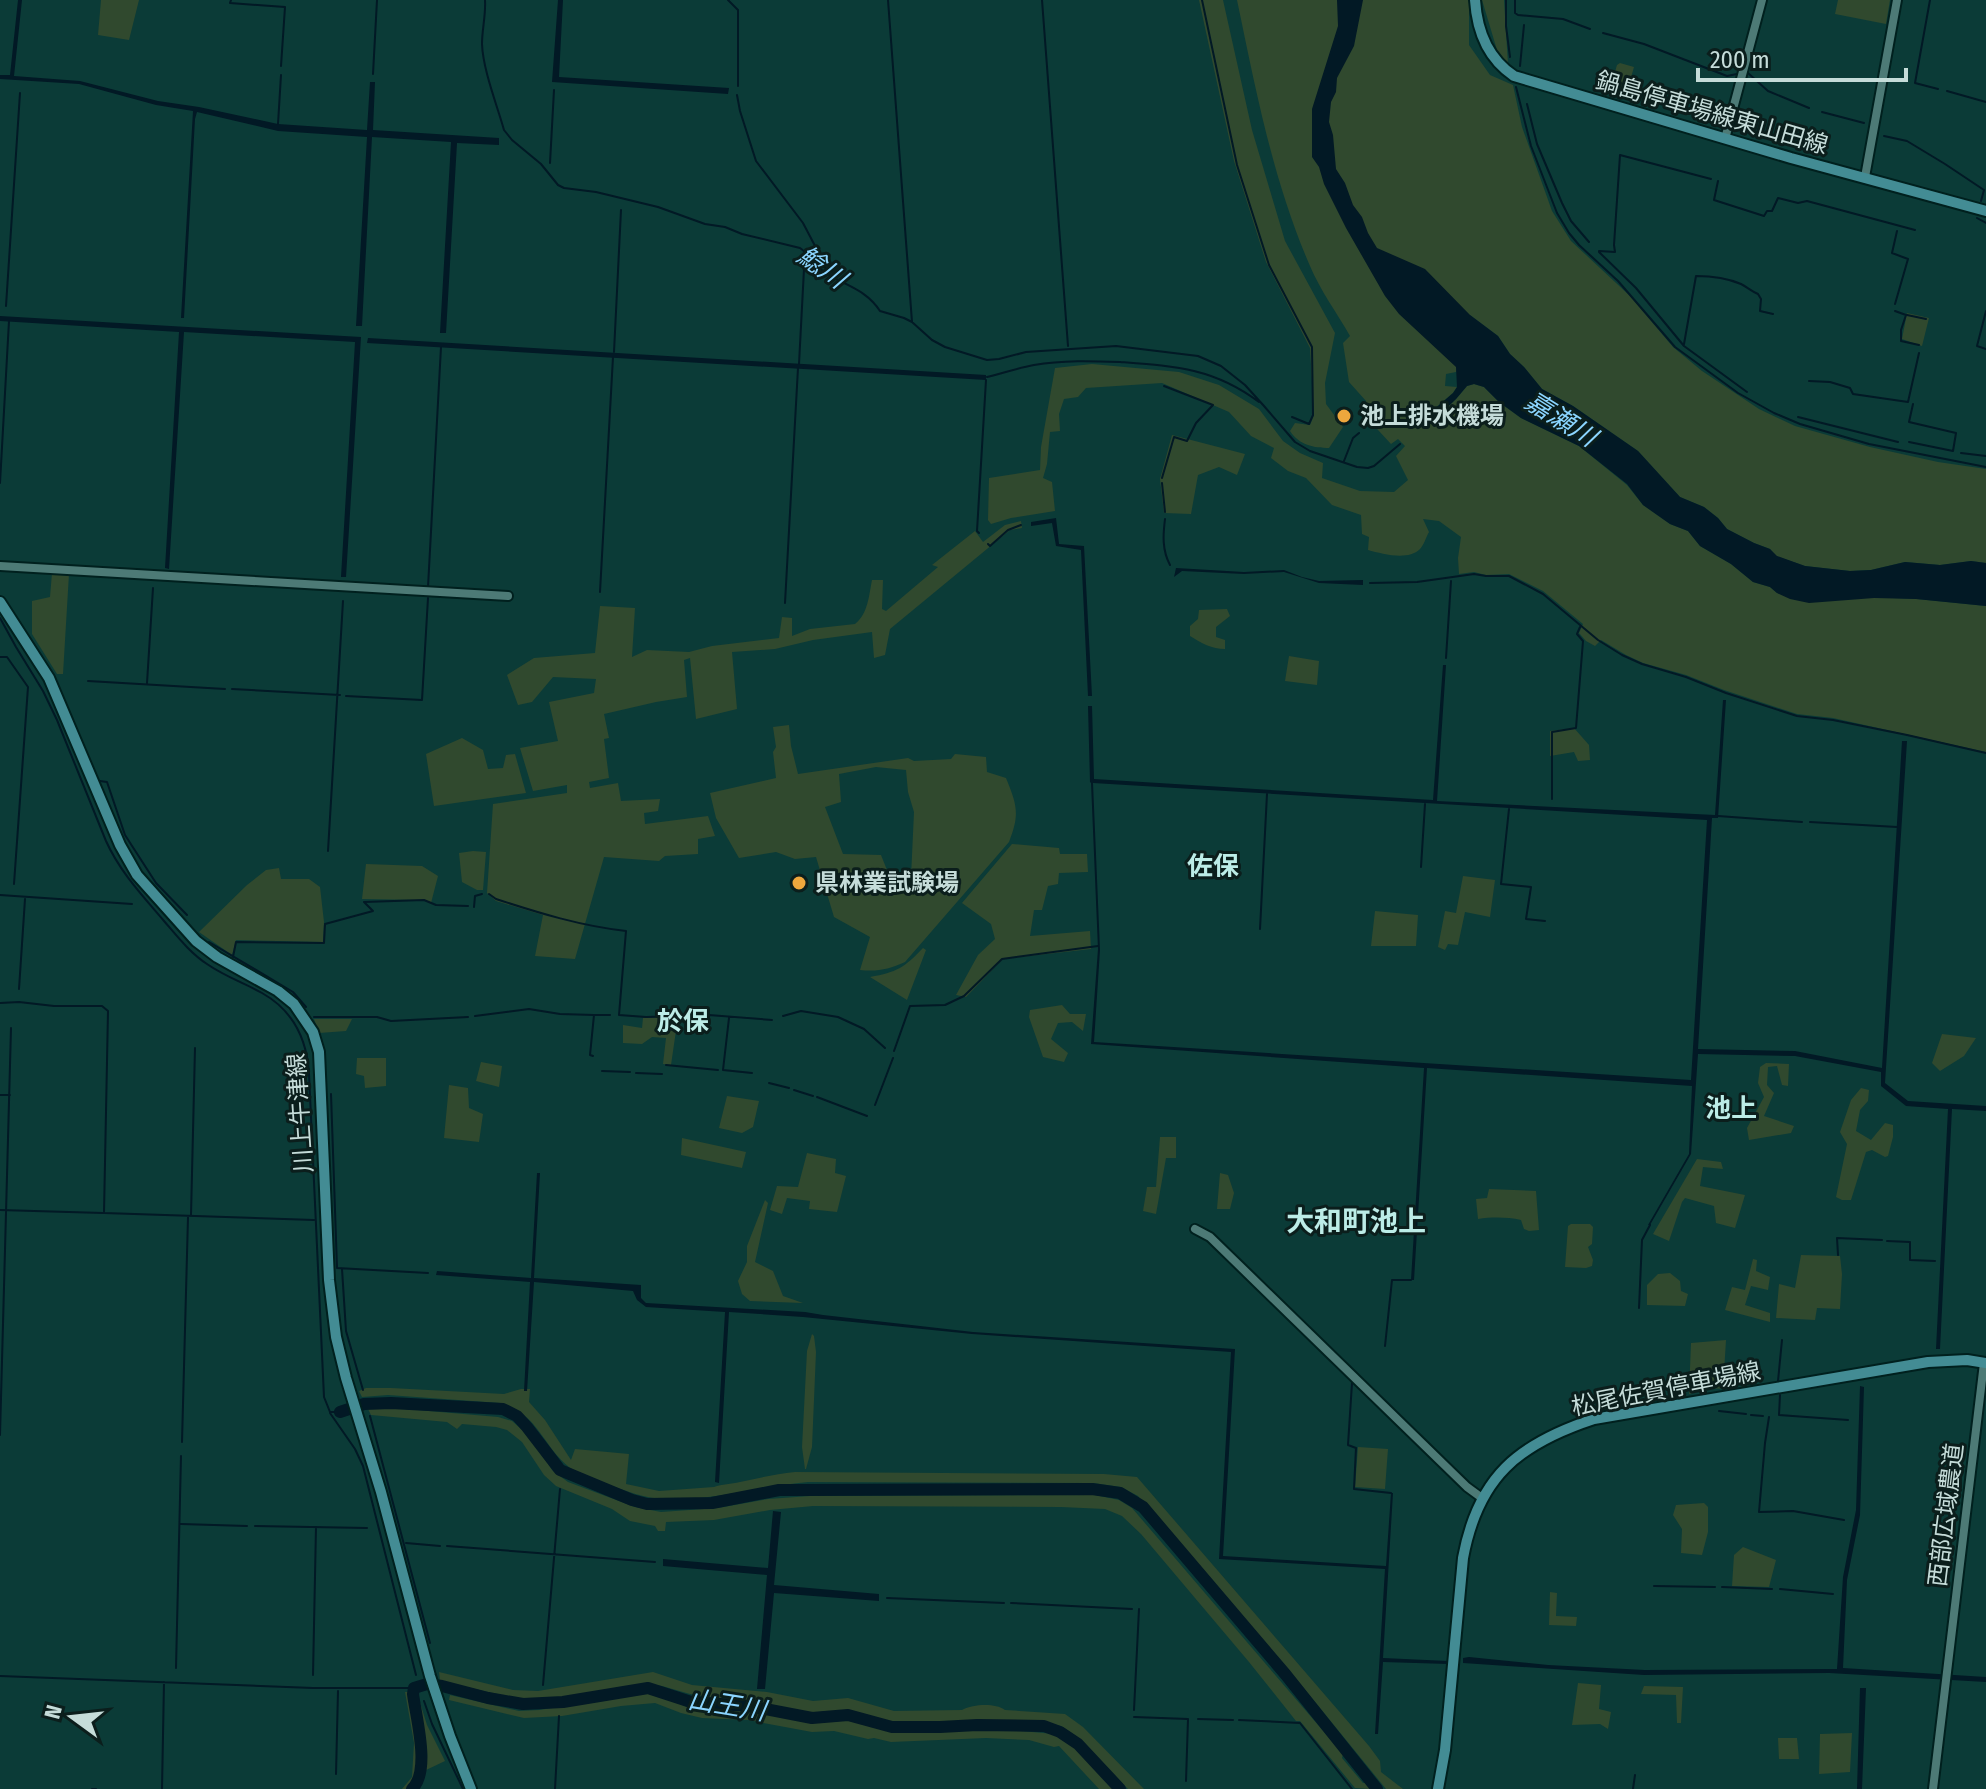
<svg xmlns="http://www.w3.org/2000/svg" width="1986" height="1789" viewBox="0 0 1986 1789" font-family="'Fira Sans Condensed','Noto Sans JP',sans-serif">
  <rect width="100%" height="100%" fill="#0b3b37"/>
  <path fill="#30492e" fill-rule="evenodd" d="M101,0H139L129,40L98,35Z
    M1199,0H1223L1252,130L1285,241L1335,333L1325,383L1326,404L1343,427L1329,448C1314,448 1299,445 1290,431L1295,423L1310,425L1314,415L1310,348L1266,262L1234,161Z
    M1237,0H1469V45L1490,75L1513,85L1522,127L1552,211L1571,241L1630,296L1673,347L1702,371L1759,409L1795,426L1870,447L1938,462L1986,469V563L1971,561L1940,565L1905,562L1871,570L1850,571L1805,566L1776,556L1770,549L1754,543L1727,529L1718,518L1704,507L1680,497L1638,451L1573,406L1542,389L1524,367L1510,354L1498,336L1470,315L1456,372L1446,374L1445,386L1457,387L1453,393L1421,420L1427,427L1456,399L1467,386L1474,384L1484,387L1499,402L1521,418L1579,446L1627,485L1643,505L1670,524L1688,531L1700,546L1731,564L1753,582L1770,587L1777,593L1917,599L1986,606V752L1833,718L1797,714L1724,690L1686,675L1643,663L1626,655L1601,640L1595,646L1586,641L1579,633L1583,624L1543,591L1509,574L1486,575L1474,572L1459,574L1458,558L1461,537L1439,521L1423,519L1429,532C1426,537 1424,545 1420,549C1408,561 1383,554 1368,550L1369,537L1362,534L1361,515L1332,505L1306,478L1288,471L1271,458L1274,448L1251,436L1229,412L1162,383L1086,388L1078,397L1064,399L1059,414L1060,431L1050,432L1047,464L1043,478L1052,482L1055,511L1011,518L991,524L988,520L989,478L1040,470L1041,447L1055,368L1092,364L1179,372L1219,385L1259,409L1283,441L1300,453L1323,463L1322,478L1360,491L1394,492L1408,480L1396,456L1405,446L1398,439L1391,444L1366,417V401L1349,382L1343,343L1350,336C1337,313 1320,290 1310,266C1273,181 1256,91 1237,0Z
    M1482,0H1504L1508,64L1497,50Z
    M1838,0H1890L1886,24L1835,14Z
    M1620,63L1634,67L1626,95L1610,89L1617,65Z
    M1907,313L1929,318L1922,346L1902,339Z
    M1172,435L1245,454L1237,475L1219,467L1198,475L1191,514L1164,513L1160,479Z
    M1021,521L1022,528L1010,530L890,629L885,655L874,658L872,632L813,640L775,649L732,652L737,709L696,719L690,658L684,660L687,697L656,702L604,714L609,738L604,739L609,778L589,782L590,788L618,783L621,801L660,799L658,811L644,813L645,824L708,816L715,836L698,839V854L665,856L659,861L604,857L575,959L535,956L543,915L496,901L487,893L493,804L567,793V785L533,791L520,748L558,741L549,702L594,693L596,679L553,677L532,702L518,705L507,675L534,658L595,653L600,606L635,608L632,657L647,650L689,652L712,646L779,638L782,617L792,618V636L810,629L855,624C868,614 869,595 872,580H883L882,609L886,611L938,567L932,565L975,531L983,542L1005,525Z
    M52,573L69,574L63,674H57L32,634V601L50,597Z
    M1227,609L1230,616L1216,627V637L1225,640V649C1212,649 1201,643 1190,636V626L1198,619L1199,610Z
    M1289,656L1319,661L1317,685L1285,681Z
    M789,725L791,746L798,774L908,758L914,761L951,759L955,754L986,757L987,772L1006,778C1017,805 1020,814 1009,842L905,962C889,969 878,972 860,970L870,937L834,917L816,857L795,859L776,852L739,858L716,818L710,793L776,778L773,752L776,747L773,727ZM876,767L906,770L908,792L914,812L911,877L889,875L881,855L843,854L825,807L841,802L839,774Z
    M1574,728L1589,745L1590,760L1578,761L1574,752L1550,756V731Z
    M462,738L483,750L488,769L503,768L506,755L515,754L526,793L434,806L426,754Z
    M1012,844L1059,848L1060,854H1087L1088,872L1059,873L1058,884L1048,886L1042,910H1034L1030,936L1090,931L1091,949L1003,959L966,997L956,995L978,955L995,939L991,924L962,903Z
    M473,851L486,852L483,890H477L462,882L459,853Z
    M366,864L422,866L438,876L431,903L423,900L362,899Z
    M279,868L281,879H309L320,887L324,922L323,942L236,940L232,955L199,932L247,885L266,870Z
    M1463,876L1495,880L1490,917L1465,912L1458,945L1448,944L1445,950L1438,947L1445,911L1456,913Z
    M1375,911L1418,915L1416,946H1371Z
    M923,948L926,950L907,1000L870,977C897,972 904,968 923,948Z
    M1062,1005L1070,1014H1086L1083,1031L1072,1022L1058,1023L1051,1039L1068,1053L1064,1062L1043,1057L1029,1017L1030,1010Z
    M678,1017L671,1065L663,1064L666,1038L652,1037L642,1044L623,1043V1025L642,1028L643,1018Z
    M314,1019H352L346,1031L319,1033Z
    M1942,1034L1976,1038L1964,1056L1940,1071L1932,1063Z
    M357,1058H386V1086L365,1088L364,1076L356,1074Z
    M481,1062L502,1066L499,1087L476,1081Z
    M1766,1063L1789,1064L1788,1086L1782,1085L1777,1066L1768,1067L1767,1085L1774,1093L1764,1116L1794,1126L1791,1133L1749,1140L1747,1128L1764,1097L1758,1083L1760,1067Z
    M449,1085L468,1088L469,1108L483,1114L479,1142L444,1138Z
    M1861,1088L1869,1090L1868,1101L1860,1110L1856,1131L1871,1140L1885,1123L1893,1125V1137L1888,1156L1885,1157L1872,1150L1866,1152L1851,1200H1842L1836,1197L1847,1144L1840,1132L1851,1100Z
    M727,1096L759,1101L753,1127L742,1133L719,1128Z
    M1160,1137H1176V1158H1166L1156,1214L1143,1211L1147,1187H1156Z
    M682,1138L746,1152L742,1168L681,1155Z
    M807,1153L836,1159L835,1173L846,1176L837,1212L809,1209L810,1201L787,1198L782,1214L770,1210L777,1186L798,1187Z
    M1697,1159L1721,1162L1723,1169L1703,1167L1700,1186L1745,1195L1735,1228L1716,1223L1714,1206L1685,1198L1682,1202L1669,1241L1653,1234Z
    M1220,1173L1228,1175L1234,1193L1230,1209H1217Z
    M1489,1189L1536,1191L1539,1230L1529,1231L1524,1229L1521,1220C1507,1217 1492,1217 1478,1219L1476,1199L1487,1198Z
    M765,1200L768,1203L755,1262L773,1271L783,1296L803,1303L750,1301L742,1294L738,1281L747,1262V1246Z
    M1571,1224H1590L1593,1227L1592,1244L1588,1247L1593,1260L1592,1266L1586,1268L1565,1267L1568,1226Z
    M1801,1255L1840,1256L1842,1274L1840,1309L1817,1308L1815,1320L1776,1318L1779,1284L1795,1288Z
    M1753,1259L1757,1260L1756,1271L1770,1277L1768,1290L1751,1286L1745,1305L1770,1313V1322L1725,1310L1732,1287L1745,1290Z
    M1670,1273L1680,1281L1681,1291L1688,1294L1685,1306L1647,1305V1285L1658,1274Z
    M812,1334L814,1336L816,1352L812,1447L806,1469H805L802,1447L807,1351Z
    M1726,1340L1723,1389L1711,1388L1689,1394L1691,1343Z
    M366,1388H391L504,1394L521,1389H530L529,1402L545,1420L571,1460L575,1449L629,1454L626,1484L659,1491L714,1487C722,1484 731,1484 740,1482C759,1478 776,1474 795,1472L1104,1474L1137,1477L1369,1746L1380,1761L1381,1772L1403,1789H1386L1293,1675L1138,1496L1121,1487L1093,1483L808,1482C760,1486 711,1502 662,1499C645,1498 626,1491 609,1485C598,1481 585,1478 575,1471C543,1451 541,1414 500,1403L388,1395L362,1397L359,1391Z
    M383,1407L498,1417L512,1421L528,1435L553,1471L568,1482L635,1507L661,1512L718,1508L768,1499L810,1496L1095,1495L1119,1500L1132,1508L1343,1754L1342,1758L1363,1783H1367L1371,1789L1355,1788L1300,1721H1296L1249,1662L1141,1534L1122,1516L1105,1509L1061,1507L813,1506L770,1510L714,1520L666,1522L665,1531H658L655,1526L630,1521L612,1509L556,1486L544,1475L522,1442L507,1430L496,1427L462,1424L457,1429L447,1422L371,1415L368,1409Z
    M1358,1447L1388,1449L1385,1489L1355,1487Z
    M1704,1503L1708,1507V1532L1702,1555L1681,1553L1682,1529L1673,1515L1676,1505Z
    M1743,1547L1776,1560L1769,1587L1732,1586L1734,1555Z
    M1550,1592L1557,1593L1556,1616L1577,1617L1576,1626L1549,1625Z
    M439,1672L513,1690L538,1691L653,1672L692,1685L767,1692L813,1701L848,1698L894,1711L962,1710C974,1704 995,1703 1005,1710L1065,1714L1083,1727L1144,1789H1128L1076,1736L1061,1726L1045,1722L978,1721L891,1722L845,1711L813,1713L690,1694L662,1686L647,1684L570,1696L531,1700L514,1698L440,1681Z
    M1578,1683L1601,1685L1599,1709L1611,1712L1608,1729L1600,1724L1572,1725Z
    M1644,1686L1683,1687L1681,1723H1677L1676,1695L1641,1694Z
    M405,1692H410L418,1756L416,1780L407,1789H402L412,1777L414,1743Z
    M417,1693L427,1725L445,1761L424,1771V1743L415,1696Z
    M649,1693L659,1695L689,1708L748,1711L810,1720L846,1719L887,1731L991,1728L1054,1734L1068,1740L1114,1789H1099L1059,1746L1054,1747L1029,1740L986,1738L891,1742L874,1738L868,1739L834,1731L812,1732L748,1720L702,1718L681,1713L655,1703L621,1706L562,1716L524,1718L449,1700L450,1695L519,1711L539,1710Z
    M1852,1733L1850,1772L1819,1774L1820,1734Z
    M1778,1738H1797L1799,1759H1779Z"/>
  <path fill="#021925" fill-rule="evenodd" d="M18,0H22L14,76L80,81L158,101L199,107L278,124L367,130L370,82H375L373,130L499,138V145L457,143L446,333H440L451,142L372,137L362,326H356L367,137L278,131L197,112L195,119L184,318H181L193,111L156,105L79,84L0,79V75H10Z
    M558,0H563L559,77L729,88L728,94L552,82Z
    M1337,0H1363L1354,46L1337,78L1336,92L1331,102L1329,122L1333,135L1336,169L1345,183L1353,205L1362,217L1368,233L1377,248L1425,269L1470,315L1498,336L1510,354L1524,367L1542,389L1573,406L1638,451L1680,497L1704,507L1718,518L1727,529L1754,543L1770,549L1777,556L1805,566L1850,571L1871,570L1905,562L1940,565L1971,561L1986,563V606L1916,599L1874,598L1809,603L1790,599L1777,593L1770,587L1753,582L1731,564L1700,546L1688,531L1670,524L1643,505L1627,484L1579,446L1521,418L1499,402L1484,387L1474,384L1467,386L1456,399L1426,428L1421,421L1453,393L1457,387L1456,367L1399,314L1385,296L1346,228L1324,184L1319,167L1312,157V109L1338,26Z
    M0,316L361,337L346,577H341L355,342L184,332L169,569L165,568L179,332L0,321Z
    M368,338L986,375V380L367,343Z
    M1056,518L1059,544L1084,546L1092,696H1088L1081,550L1056,546L1052,523L1031,526V522Z
    M1176,568L1244,572L1284,570L1302,577L1319,581L1363,580V585L1319,583L1284,572L1244,574L1182,571L1174,577Z
    M1443,665H1446L1437,801L1715,815L1723,700H1726L1718,818H1712L1698,1049L1795,1051L1882,1068L1902,741H1907L1885,1083L1908,1101L1986,1106V1111L1952,1109L1940,1349H1936L1948,1109L1906,1106L1881,1086V1072L1795,1056L1698,1054L1691,1154L1650,1225H1648L1689,1154L1692,1086L1427,1068L1414,1280H1411L1424,1068L1091,1044L1098,949L1091,783L1090,782L1088,706H1092L1094,779L1433,800ZM1093,783L1707,820L1691,1080L1094,1042L1100,950Z
    M537,1173H540L534,1278L641,1285V1298L646,1303L805,1312L823,1315L973,1332L1235,1349L1223,1556L1386,1566L1391,1493H1393L1383,1658L1448,1661V1664L1383,1662L1378,1734H1375L1385,1569L1219,1559L1231,1352L972,1334L803,1317L729,1312L719,1483L715,1482L725,1312L646,1307L637,1300L633,1291L534,1282L527,1391H524L530,1282L436,1275L437,1271L531,1278Z
    M1860,1386L1864,1387L1860,1515L1847,1580L1843,1668L1986,1677V1682L1829,1673L1644,1675L1463,1663V1658L1469,1657L1548,1665L1645,1670L1837,1669L1843,1577L1856,1510Z
    M773,1511L781,1512L774,1585L879,1594V1601L774,1593L765,1689H757L767,1575L663,1566V1559L768,1568Z
    M1860,1688H1866L1862,1789H1857Z"/>
  <g fill="none" stroke-linecap="round" stroke-linejoin="round">
    <path stroke="#021925" stroke-width="2" d="M231,0L230,3L285,7L281,66
      M485,0C486,15 482,29 482,44C483,70 497,105 504,130L512,140L541,164L558,185L564,188L596,192L658,207L705,224L725,227L742,234L800,248C809,254 813,264 823,271C844,286 865,288 880,311L904,318L912,322L932,340L945,347L987,360L999,359L1026,352L1116,346L1198,356L1221,366L1245,385L1264,406
      M728,0L738,10V86
      M888,0L912,322
      M1042,0L1068,346
      M1202,0L1237,165L1269,265L1312,347L1313,415L1309,424L1292,417
      M1506,0V26L1510,57
      M1515,0V13L1518,15L1563,19L1590,29
      M1930,0L1915,83L1938,89
      M1603,33L1644,44L1727,76L1737,74
      M1520,66L1524,25
      M1748,73L1768,91L1809,108
      M373,74L377,0
      M1516,87L1531,146L1557,213L1569,233L1579,245L1618,281L1675,347L1738,393L1774,413L1800,424L1869,444L1986,467
      M1947,91L1986,102
      M737,95L740,111L756,161L803,223L824,263L827,274
      M1527,104L1537,144L1562,203L1571,221L1589,242
      M1822,112L1864,123
      M278,124L281,75
      M1884,136L1907,141L1945,164L1984,190L1981,201
      M550,163L554,90
      M1718,181L1714,200L1764,216L1767,211H1772L1778,198L1798,203L1807,201L1915,230
      M1977,218L1986,223
      M1599,251L1615,252L1614,245L1620,155L1711,179
      M1599,252L1636,288L1684,346L1747,392
      M1895,304L1908,259L1892,253L1897,231
      M6,306L20,93
      M1895,311L1906,315L1901,330V341L1919,345
      M1986,311L1977,346L1986,349
      M1907,315L1926,319
      M1684,344L1696,276C1711,276 1727,278 1741,284C1747,287 1751,291 1758,294L1761,299L1760,311L1773,314
      M614,352L621,210
      M799,364L804,269
      M987,377C1003,373 1018,368 1034,365C1063,360 1092,361 1120,362C1175,366 1214,368 1259,402
      M1809,381L1830,382L1850,388L1853,394L1908,402L1919,353
      M1264,406L1295,442L1310,451L1357,467L1368,468L1374,466L1400,444
      M1798,417L1898,442
      M1909,442L1953,451L1956,433L1909,422L1913,404
      M1961,453L1986,456
      M1344,461L1353,438L1359,433
      M1162,478L1174,437L1187,441L1196,423L1213,405L1164,386
      M0,483L9,321
      M1162,483L1165,512
      M1165,519C1163,535 1162,550 1170,565
      M979,533L977,531L986,380
      M988,544L990,546L1008,530L1021,525
      M1370,583L1417,582L1474,574L1486,576H1509L1543,594L1598,640L1622,655L1642,664L1686,677L1726,693L1797,716L1833,720L1907,735L1986,753
      M428,587L441,347
      M600,592L613,357
      M785,603L798,368
      M0,618L16,647L43,691L57,720L106,841C120,872 142,895 164,921C177,936 190,953 207,964C224,976 244,983 262,993C294,1011 307,1039 309,1074L324,1397L330,1412H340
      M0,657H7L28,687L14,884
      M1446,658L1451,581
      M88,681L225,689
      M147,683L153,588
      M232,689L340,695
      M346,696L422,700L428,598
      M100,781L107,782L125,835L156,883L187,915
      M1552,799V732L1576,728L1583,641L1577,634L1580,627
      M1509,809L1501,884L1531,887L1526,919L1545,921
      M1718,816L1802,822
      M1810,822L1897,827
      M328,851L343,601
      M1421,867L1425,804
      M489,894L496,899C539,913 581,926 626,931L619,1015L646,1017L709,1015L772,1020
      M0,895L132,904
      M474,907L475,896L482,894
      M1260,929L1267,794
      M209,942L293,992L306,1007
      M233,957L236,942L324,943L325,924L373,911L364,902L424,900L436,905L468,906
      M19,989L25,899
      M0,1003L19,1002L54,1006H102L108,1011L104,1213L314,1220
      M595,1015H610
      M475,1016L529,1009L560,1014L594,1015L590,1055L593,1056
      M783,1016L801,1011L838,1017L864,1029L885,1048
      M314,1017H377L391,1021L468,1017
      M729,1018L723,1070L752,1073
      M894,1051L910,1006L945,1005L964,996L1002,959L1098,946
      M666,1065L718,1070
      M602,1071L630,1072
      M636,1073L662,1074
      M769,1083L789,1088
      M794,1090L813,1096
      M331,1094L337,1268L428,1273
      M0,1095H10
      M817,1097L867,1116
      M875,1105L893,1058
      M0,1210L103,1213
      M191,1215L195,1048
      M1887,1241L1910,1242V1260L1935,1261
      M1838,1255L1837,1238L1882,1240
      M342,1269L346,1331L363,1390
      M1639,1308L1642,1240L1650,1225
      M1385,1346L1392,1280H1411
      M1778,1381L1782,1340
      M1352,1383L1348,1445L1356,1448L1354,1489L1391,1493
      M1780,1395L1779,1415L1848,1420
      M1719,1411L1746,1414
      M330,1413L355,1449L363,1466L416,1675
      M1751,1415L1763,1416
      M370,1416L430,1643
      M1769,1417L1765,1443L1759,1512L1793,1511L1844,1520
      M0,1435L11,1028
      M182,1442L188,1217
      M181,1524L247,1526
      M255,1526L367,1528
      M406,1543L440,1546
      M447,1546L655,1562
      M1654,1586L1715,1587
      M1722,1587L1772,1589
      M1780,1589L1833,1594
      M887,1598L1004,1603
      M1011,1603L1132,1609
      M176,1668L181,1456
      M313,1675L316,1527
      M0,1676L313,1688H414
      M543,1685L560,1489
      M424,1701L432,1724L463,1789
      M1134,1710L1139,1609
      M1134,1717L1188,1719L1186,1781
      M1198,1719L1233,1720
      M1239,1720L1300,1723L1352,1789
      M336,1774L338,1691
      M92,1789H96
      M162,1789L164,1682
      M555,1789L559,1716
      M1633,1789L1635,1775"/>
    <path stroke="#021925" stroke-width="12" d="M340,1412L364,1404L391,1403L503,1409L517,1416L527,1427L560,1470L632,1500L647,1504L712,1503L779,1490H792L1092,1489L1120,1493L1143,1507L1286,1675L1377,1789
      M412,1789C431,1771 416,1718 413,1694L414,1688L427,1684L442,1686L488,1698L523,1704L563,1702L648,1688L691,1702L749,1706L812,1718L848,1715L892,1727H940L977,1725L1044,1726L1060,1732L1078,1744L1120,1789"/>
    <g stroke="#00201e" stroke-width="12">
      <path id="minor" d="M1725,139L1762,0
        M1865,177L1897,0
        M0,566L508,596
        M1195,1229L1210,1237L1467,1487L1482,1498
        M1933,1789L1984,1363"/>
    </g>
    <g stroke="#00201e" stroke-width="14">
      <path id="major" d="M1475,0C1477,31 1487,58 1514,76L1791,158L1986,211
        M0,602L49,678L120,845L137,875L196,941L217,957L278,991L294,1004L313,1032L319,1052L329,1280L336,1337L346,1378L381,1492L430,1676L450,1736L471,1789
        M1438,1789L1445,1750L1463,1558C1478,1477 1518,1444 1594,1419L1928,1362L1967,1360L1986,1363"/>
    </g>
    <use href="#minor" stroke="#4d7a76" stroke-width="8"/>
    <use href="#major" stroke="#438c94" stroke-width="10"/>
  </g>
  <g fill="#eea73d" stroke="#0b1e1c" stroke-width="3">
    <circle cx="1344" cy="416" r="8"/>
    <circle cx="799" cy="883" r="8"/>
  </g>
  <g text-anchor="middle" stroke-width="6" stroke-linejoin="round" paint-order="stroke">
    <g font-size="24" fill="#c5dcd9" stroke="#0b1e1c">
      <text transform="translate(1712 113) rotate(16)" y="8">鍋島停車場線東山田線</text>
      <text transform="translate(300 1113) rotate(-94)" y="8">川上牛津線</text>
      <text transform="translate(1666 1389) rotate(-11)" y="8">松尾佐賀停車場線</text>
      <text transform="translate(1946 1515) rotate(-83)" y="8">西部広域農道</text>
    </g>
    <g font-size="24" font-weight="bold" fill="#c5dcd9" stroke="#0b1e1c" text-anchor="start">
      <text x="1360" y="424">池上排水機場</text>
      <text x="815" y="891">県林業試験場</text>
    </g>
    <g font-size="26" font-style="italic" fill="#8bd5ff" stroke="#0b1e1c">
      <text transform="translate(822 267) rotate(35)" y="9">鯰川</text>
      <text transform="translate(1561 419) rotate(32)" y="9">嘉瀬川</text>
      <text transform="translate(727 1705) rotate(9)" y="9">山王川</text>
    </g>
    <g font-size="26" font-weight="bold" fill="#bcece7" stroke="#0b1e1c">
      <text x="1213" y="875">佐保</text>
      <text x="683" y="1030">於保</text>
      <text x="1731" y="1117">池上</text>
    </g>
    <g font-size="28" font-weight="bold" fill="#bcece7" stroke="#0b1e1c">
      <text x="1356" y="1231">大和町池上</text>
    </g>
  </g>
  <g transform="translate(72 1717) rotate(285)" stroke="#0b1e1c" stroke-width="6" paint-order="stroke">
  <path d="M0-6L14 30L0 20L-14 30Z" fill="#c5dcd9"/>
  <text y="-12" font-size="22" font-weight="bold" text-anchor="middle" fill="#c5dcd9">N</text>
  </g>
  <path d="M1698 68v12h208v-12" fill="none" stroke="#c5dcd9" stroke-width="4"/>
  <text x="1710" y="68" font-size="24" fill="#c5dcd9" stroke="#0b1e1c" stroke-width="6" paint-order="stroke">200 m</text>
</svg>
